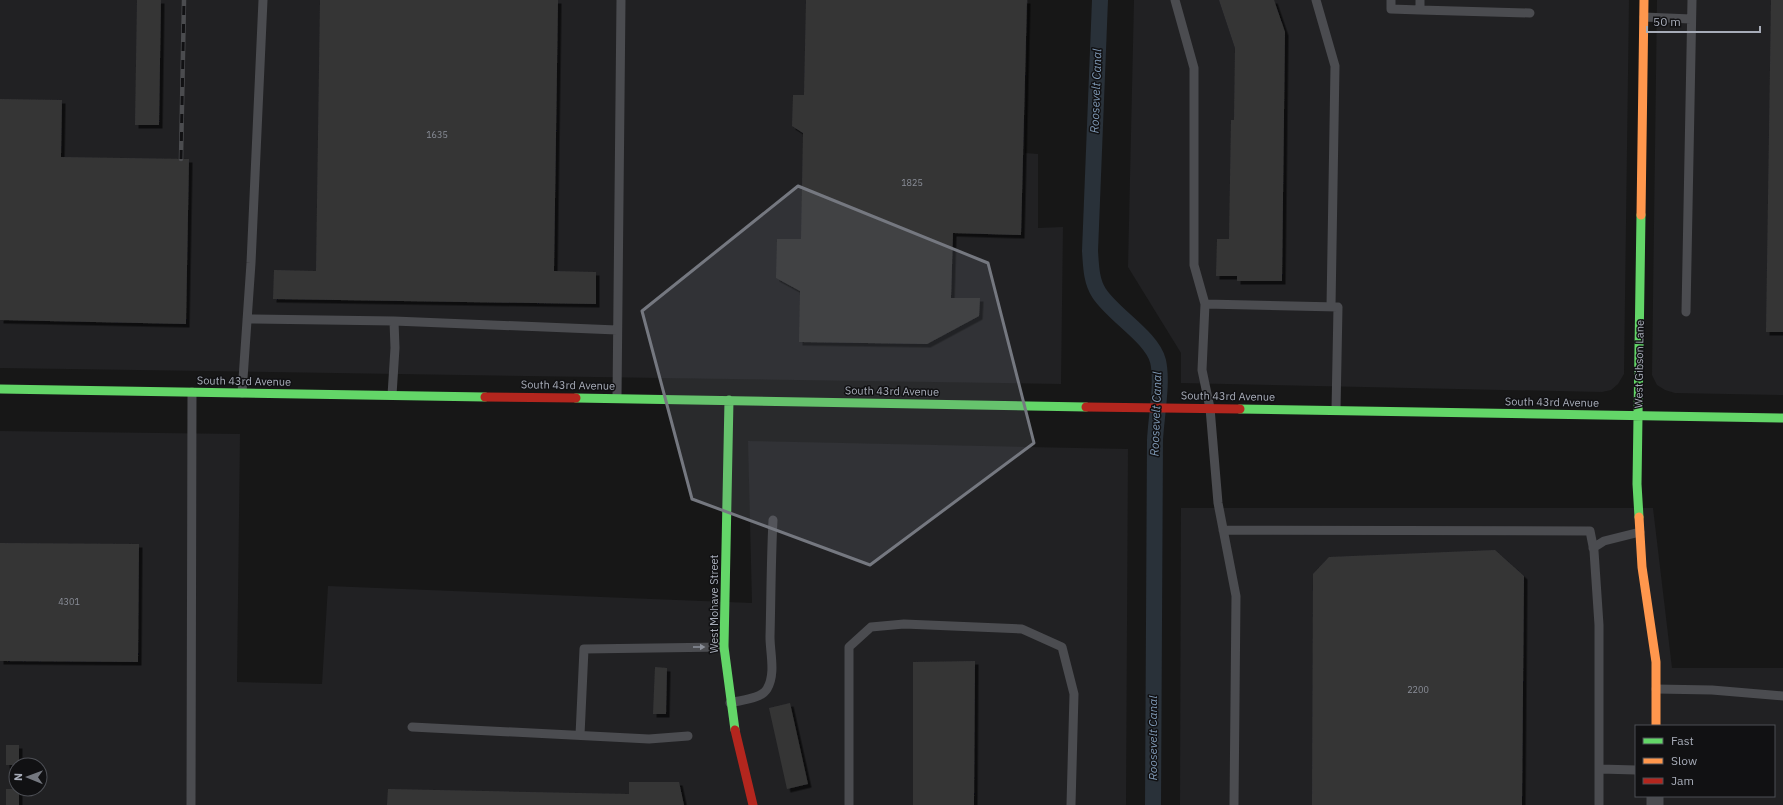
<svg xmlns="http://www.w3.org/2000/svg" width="1783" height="805" viewBox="0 0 1783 805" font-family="'IBM Plex Sans',sans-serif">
  <defs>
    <filter id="shadow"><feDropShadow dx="3.5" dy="3.5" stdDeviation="0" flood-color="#0009"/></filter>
  </defs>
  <rect width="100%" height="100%" fill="#171717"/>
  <path fill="#212123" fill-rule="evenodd" d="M0,0H1028L1025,153L1038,154V228L1063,227L1061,384L0,368Z
    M1134,0H1629L1624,374L1618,384L1611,390L1602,392L1181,383V353L1128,267Z
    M1657,0H1783V395L1675,393L1665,390L1657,385L1652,375Z
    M0,431L240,434L237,682L322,684L328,586L752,603L748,441L1128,449L1126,805H0ZM16,765H40V789H16Z
    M1181,508H1653L1672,668H1783V805H1180ZM1636,726H1774V796H1636Z"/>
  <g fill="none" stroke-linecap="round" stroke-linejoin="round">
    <path stroke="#293139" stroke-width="16" d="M1100,0L1090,251C1091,265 1091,281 1099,293C1113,315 1152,337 1158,361C1163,382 1156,418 1155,440L1153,805"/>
  </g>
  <path fill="#353536" filter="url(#shadow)" d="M137,0H161L159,125H135Z
    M320,0H558L554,271L596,272V304L273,299L274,270L316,271Z
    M806,0H1027L1021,235L953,233L951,298H980L979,316L927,344L799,342L800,291L776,278L777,239H801L803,133L792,126L793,95H804Z
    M1219,0H1274L1285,32L1282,281H1237V276H1216L1217,239H1229L1231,120H1234L1235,48Z
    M1771,0H1783V332H1766Z
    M0,99L62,100L61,157L189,159L186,324L0,320Z
    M0,543L139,544L138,662L0,661Z
    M1495,550L1524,576L1522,805H1312L1313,574L1329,557Z
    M975,661L974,805H913V662Z
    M655,667L667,668L666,714H653Z
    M790,703L808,784L787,789L769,708Z
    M6,745H19V765H6Z
    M629,782H679L684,805H387L388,789L629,794Z
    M6,789H19V805H6Z"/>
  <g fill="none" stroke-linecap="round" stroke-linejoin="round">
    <path stroke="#4b4c50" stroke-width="9" d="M1175,0L1194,68V265L1205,304
      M1316,0L1335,66L1331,307
      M1391,0V9L1420,10V0
      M1420,10L1530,13
      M1644,17L1691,19
      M1686,312L1692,0
      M247,319L394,321L617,330
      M242,393L251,263L263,0
      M392,395L395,348L394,321
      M617,398L621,0
      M1223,530L1590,531L1594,551L1599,625V805
      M1593,548L1604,541L1640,532
      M1656,689L1712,690L1783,696
      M730,703C741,700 761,699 767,689C776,674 770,653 770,637C771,598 771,559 773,520
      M412,727L649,739L688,736
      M580,735L584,649L724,647
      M1600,769L1636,770
      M191,805L192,392
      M849,805V647L871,627L904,624L1022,629L1062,647L1074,694L1071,805
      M1234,805L1236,596L1218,503L1210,408L1202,370L1205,304L1338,307L1336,410"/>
    <path stroke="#4b4c50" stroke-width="17" d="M1655,805V796"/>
    <path stroke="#63d668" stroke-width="9" d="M0,389L485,397
      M576,398L1086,407
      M729,400L724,647L735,730
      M1240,409L1783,418
      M1639,517L1637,484L1641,215"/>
    <path stroke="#ff974d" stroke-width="9" d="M1641,215L1644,0
      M1639,517L1642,567L1656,662V726"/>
    <path stroke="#b3261e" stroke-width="9" d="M485,397L576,398
      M1086,407L1240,409
      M735,730L753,805"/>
    <g stroke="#4b4c4f" stroke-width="4.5">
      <path id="rail" d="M181,159L184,0"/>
    </g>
    <use href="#rail" stroke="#111113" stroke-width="3" stroke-dasharray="9" stroke-linecap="butt"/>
  </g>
  <defs><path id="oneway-solid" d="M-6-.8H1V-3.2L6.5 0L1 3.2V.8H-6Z"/></defs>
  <use fill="#8b8f99" href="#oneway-solid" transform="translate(699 647)"/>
  <path fill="#757880" fill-opacity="0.2" stroke="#757880" stroke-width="3" stroke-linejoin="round" d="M798,186L988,263L1034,443L870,565L692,499L642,311Z"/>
  <g text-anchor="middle" stroke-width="3" stroke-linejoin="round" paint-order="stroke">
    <g font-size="9" fill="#8a8e98">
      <text x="437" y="138">1635</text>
      <text x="912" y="186">1825</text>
      <text x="69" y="605">4301</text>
      <text x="1418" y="693">2200</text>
    </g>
    <g font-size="11" fill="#a7acb8" stroke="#111113">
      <text transform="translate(1639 364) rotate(-89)" y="4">West Gibson Lane</text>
      <text transform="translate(244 381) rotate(1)" y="4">South 43rd Avenue</text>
      <text transform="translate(568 385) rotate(1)" y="4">South 43rd Avenue</text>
      <text transform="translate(892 391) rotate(1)" y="4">South 43rd Avenue</text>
      <text transform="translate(1228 396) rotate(1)" y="4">South 43rd Avenue</text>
      <text transform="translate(1552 402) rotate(1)" y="4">South 43rd Avenue</text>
      <text transform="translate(714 604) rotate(-90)" y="4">West Mohave Street</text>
    </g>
    <g font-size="12" font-style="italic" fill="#7e98b4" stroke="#111113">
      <text transform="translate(1096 91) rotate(-88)" y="4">Roosevelt Canal</text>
      <text transform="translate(1156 414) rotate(-88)" y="4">Roosevelt Canal</text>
      <text transform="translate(1153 738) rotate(-90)" y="4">Roosevelt Canal</text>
    </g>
  </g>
  <rect x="1635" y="725" width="140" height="72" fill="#111113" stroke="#4d4f55"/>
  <rect x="1643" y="738" width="20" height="6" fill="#63d668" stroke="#4d4f55"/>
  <text x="1671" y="745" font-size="12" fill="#a7acb8">Fast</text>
  <rect x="1643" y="758" width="20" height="6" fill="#ff974d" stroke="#4d4f55"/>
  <text x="1671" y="765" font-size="12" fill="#a7acb8">Slow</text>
  <rect x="1643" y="778" width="20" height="6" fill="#b3261e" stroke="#4d4f55"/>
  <text x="1671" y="785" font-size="12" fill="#a7acb8">Jam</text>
  <g transform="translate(28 777) rotate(271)"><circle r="19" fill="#111113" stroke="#4d4f55"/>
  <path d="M0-3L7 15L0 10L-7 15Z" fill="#757880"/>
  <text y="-6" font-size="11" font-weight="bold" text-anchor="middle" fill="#a7acb8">N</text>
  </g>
  <path d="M1647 26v6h113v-6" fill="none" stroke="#a7acb8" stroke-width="2"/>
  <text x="1653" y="26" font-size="12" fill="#a7acb8" stroke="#111113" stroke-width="3" paint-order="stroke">50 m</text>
</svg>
